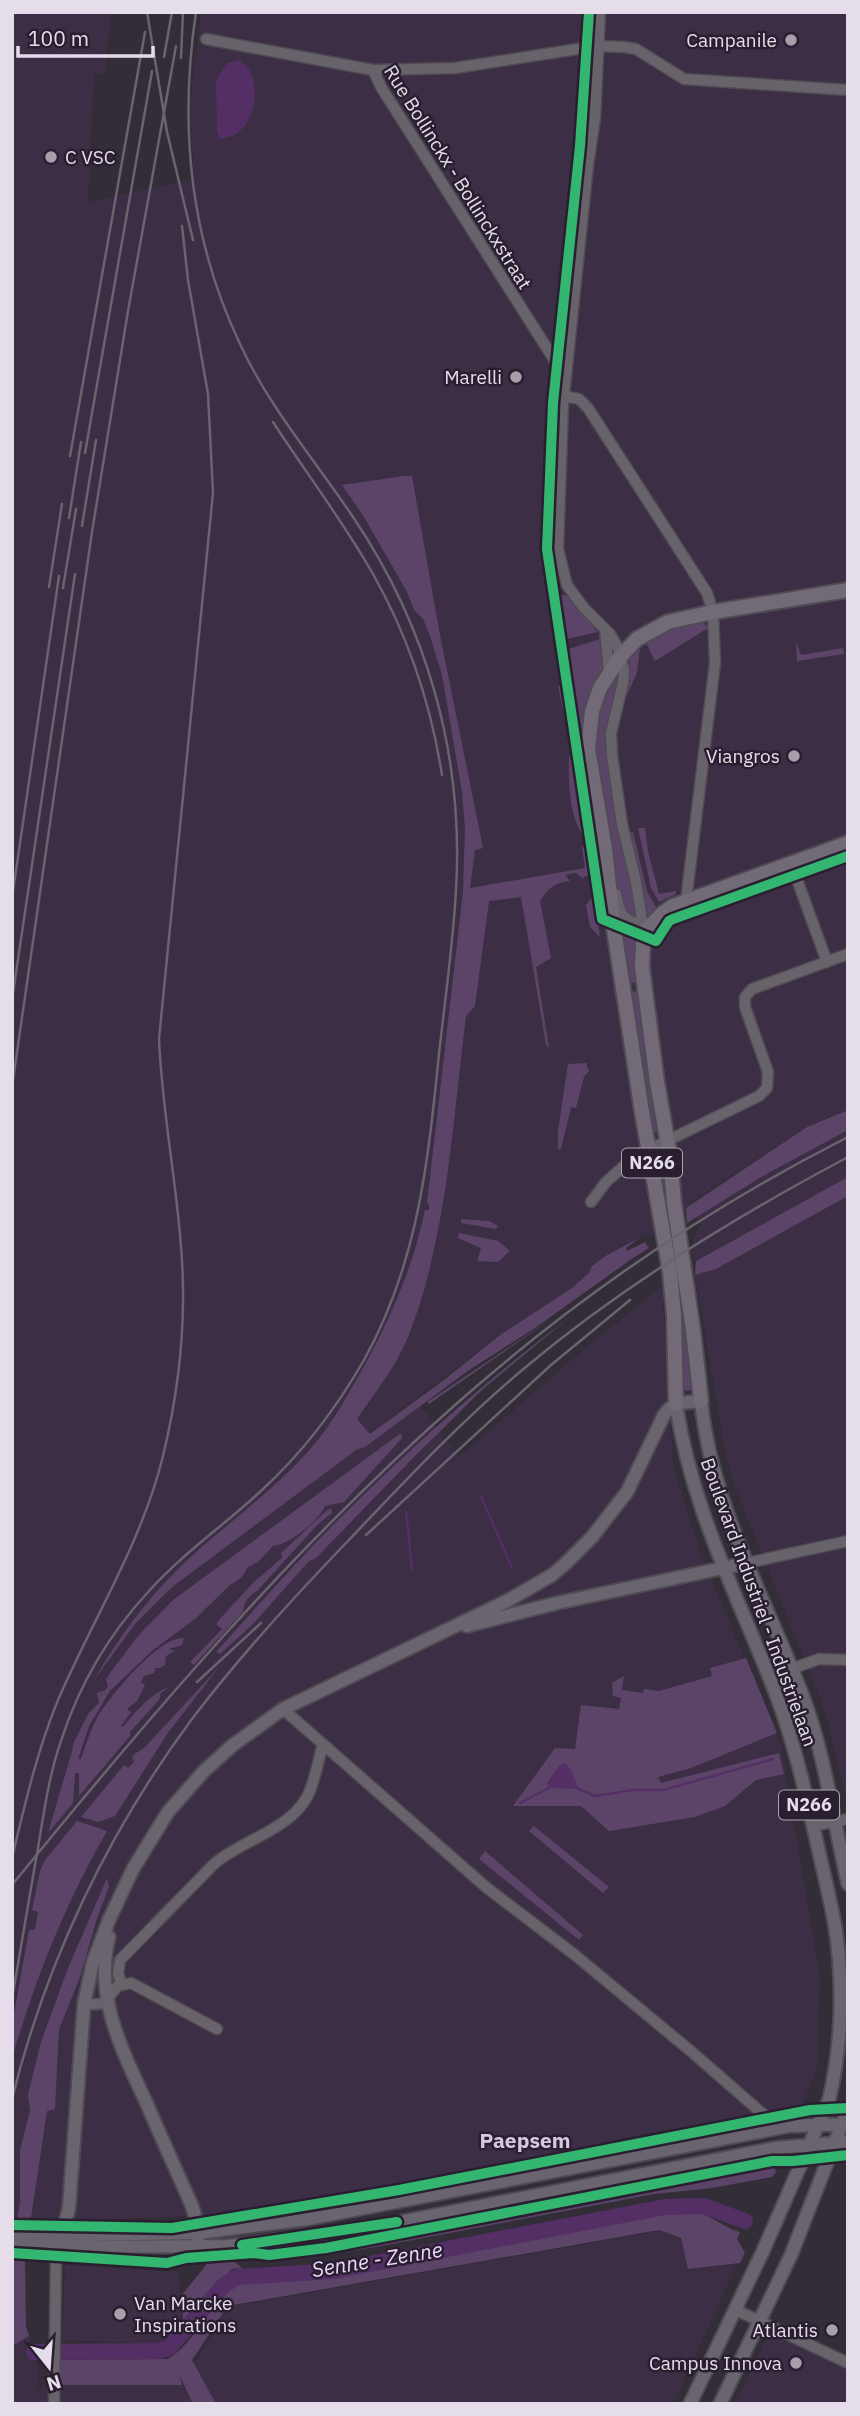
<svg xmlns="http://www.w3.org/2000/svg" width="860" height="2416" viewBox="0 0 860 2416" font-family="'IBM Plex Sans',sans-serif">
  <rect width="100%" height="100%" fill="#332d37"/>
  <path fill="#3c2e45" d="M12,12H111L105,74H94L88,202L194,179L190,104L201,12H848V1110L807,1127L702,1195L649,1237L643,1235L607,1255L592,1266L589,1273L572,1288L500,1335L380,1426L419,1403L459,1457L589,1345L662,1287L673,1465L701,1556L781,1745L820,1976L817,2069L801,2108L757,2124L398,2195L215,2215L74,2221L31,2218L27,2222L12,2221Z
    M848,1130V1177L696,1261L691,1252L698,1228L702,1225L696,1217L763,1176Z
    M848,1196V1805L826,1713L735,1488L725,1451L695,1275L716,1269Z
    M659,2231L681,2239L688,2270L737,2264L673,2404H12V2346L29,2336L40,2375L36,2394L43,2385H182L228,2307Z
    M65,2265L179,2272L182,2321L162,2344L62,2340Z
    M770,2332L848,2368V2404H735Z"/>
  <path fill="#5c4469" d="M404,476H412L439,630L483,848L475,850L470,888L585,868L582,847L587,845L591,874L582,878L576,873L565,875L570,881C553,883 549,888 540,901L551,958L536,967L549,1048L546,1045L521,897L489,901L475,1006L466,1016C453,1119 447,1240 408,1337C396,1367 375,1392 357,1419L370,1434L444,1380L500,1335L572,1288L589,1273L592,1266L607,1255L639,1238L626,1248L627,1251L645,1242L649,1248L633,1258L535,1328L469,1370L365,1447L356,1450L172,1587L135,1624L94,1680C118,1638 146,1600 181,1566C221,1528 266,1497 304,1456C322,1437 337,1414 350,1391C384,1333 411,1276 425,1210H429V1204L427,1203L463,892L465,828L462,792L442,675L430,636L423,619L414,610L407,592L364,517L342,485Z
    M556,594L568,596L598,632L566,639Z
    M698,621L703,622L708,628L655,661L646,643L674,628Z
    M600,639L606,663L588,706L583,727L579,728L566,650Z
    M796,642L801,655L843,648L844,654L797,661Z
    M640,647L637,673L626,697L630,680L629,656Z
    M613,677L618,679V683L607,729V754L617,827L632,879L637,919L624,911L621,905L593,742L601,702Z
    M566,685L573,735L569,739L558,686Z
    M575,752L585,837C569,821 568,778 569,756Z
    M638,828H645L648,851L659,894L676,891V894L659,902L651,888Z
    M633,832L647,891L657,909L648,917L646,916L628,833Z
    M594,894L600,937L590,927L586,905Z
    M619,932L639,940V981L636,983L628,982Z
    M637,991L640,993L660,1127L656,1132H652L629,995L632,992Z
    M586,1063L589,1071L584,1077L576,1108L571,1107L561,1149H558V1131L568,1064Z
    M848,1110V1130L763,1176L687,1223L686,1208L807,1127Z
    M659,1160L665,1165L694,1385L689,1391L683,1390L682,1386L657,1162Z
    M848,1177V1196L716,1269L695,1275L696,1261Z
    M461,1219L489,1221L498,1226L496,1229L461,1223Z
    M459,1233L498,1241L510,1251L498,1262L477,1261L481,1248L458,1238Z
    M557,1315L429,1404L427,1402Z
    M571,1316L483,1389L414,1457L315,1559L309,1561L253,1624L220,1654L216,1652C256,1608 296,1562 339,1519C411,1447 489,1378 571,1316Z
    M401,1433L402,1438L344,1502L325,1506C318,1522 288,1545 273,1546L258,1562L248,1567L242,1577L229,1586L195,1619L153,1650L110,1691L89,1726L78,1759H81C86,1745 90,1731 97,1718C109,1697 159,1636 184,1638L182,1645L169,1649L175,1651L166,1656L165,1665L160,1668H155L154,1673L144,1676L141,1682L145,1685L137,1701L127,1709L131,1712L121,1726L123,1727C136,1711 150,1694 169,1687L161,1693L159,1700L130,1732V1736L79,1796V1773H75L73,1803L48,1833L73,1748V1744L88,1714L99,1703L97,1693L105,1690L108,1686L106,1680L110,1673L138,1636L173,1600Z
    M331,1508L332,1513L319,1523L257,1591C248,1596 244,1602 243,1612L194,1665L190,1662L222,1629L217,1625V1622L254,1582L283,1557L281,1553L325,1512Z
    M746,1658L777,1733L691,1768L658,1777L661,1783L779,1753L784,1774L756,1780L725,1806L695,1817L609,1831L581,1806H513L555,1748L575,1749L581,1705L619,1709L621,1698L613,1696L612,1683L624,1676L622,1690L643,1693L644,1689L659,1691L712,1676L710,1668Z
    M220,1666L167,1734L115,1816L98,1822L81,1817L124,1765L128,1768L134,1762L132,1756L145,1747Z
    M77,1821L107,1831C66,1902 35,1979 12,2058V2025L29,1930H35L38,1912L32,1910L40,1871L45,1860Z
    M534,1826L609,1887L603,1893L529,1831Z
    M485,1851L583,1935L579,1940L479,1859Z
    M107,1878L109,1887L97,1918L80,1977L59,2029L55,2109L47,2111L31,2218L27,2222H17L20,2201V2150L30,2111L28,2095L34,2070L41,2042L68,1968Z
    M766,2167H775L776,2172L772,2177L712,2188L654,2194L381,2246L357,2250L330,2248L396,2237Z
    M676,2211L702,2213L731,2229L740,2232L737,2239L745,2253L740,2263L688,2269L681,2238L659,2230L228,2306L192,2360L216,2404H193L180,2376L182,2385H58L61,2360L168,2359C203,2338 205,2295 246,2282C259,2279 277,2282 291,2282Z
    M13,2256H25L26,2327L29,2336L12,2346Z
    M229,2257L242,2268L232,2269L221,2280L167,2346L164,2343L183,2321L182,2295L210,2260L219,2262Z"/>
  <path fill="#532f66" d="M240,60C244,64 249,68 251,73C259,91 254,122 236,134C231,137 225,138 220,139L217,131L216,80L227,63Z
    M564,1763L570,1768L579,1789L549,1788L547,1783L559,1766Z"/>
  <g fill="none" stroke-linecap="round" stroke-linejoin="round">
    <path stroke="#532f66" stroke-width="2.5" d="M481,1496L512,1568
      M406,1512L412,1569
      M579,1789L595,1796L633,1790H663L773,1759
      M520,1803L549,1788"/>
    <path stroke="#532f66" stroke-width="16" d="M34,2352L158,2351L169,2348L223,2286L237,2277L334,2271L665,2207L704,2206L745,2221"/>
    <g stroke="#4f4b53" stroke-width="13">
      <path id="minor" d="M600,12L595,118L588,165L563,405L558,549L567,585L584,608L610,634L617,646L624,670L623,683L611,733L612,755L622,824L636,882L642,920L648,928
        M206,39L373,70L455,68L597,46L624,47L636,49L684,79L848,90
        M373,70L381,87L557,364L566,365
        M587,138L590,62L597,46
        M564,396L579,399L588,408L707,593L713,612L715,663L686,901
        M605,629L609,672
        M791,863L827,962
        M616,894C620,919 624,919 647,928
        M591,1202L606,1182L634,1157L759,1096L767,1088L768,1072L745,1007V997L752,989L848,954
        M747,1563L848,1541
        M791,1669L819,1659L848,1660
        M283,1709L487,1888L575,1955L693,2053L763,2114L768,2130
        M813,1826L848,1819
        M122,1984L118,1974L120,1960L214,1864C242,1840 289,1830 307,1797C315,1782 318,1761 323,1744
        M84,2004C110,2005 102,2003 118,1986L131,1983L217,2029
        M736,2310L848,2363
        M54,2404L56,2257L60,2241"/>
    </g>
    <g stroke="#4f4b53" stroke-width="16">
      <path id="major" d="M676,1404C691,1504 731,1582 768,1674C791,1729 804,1785 817,1843C823,1871 830,1898 835,1926C844,1983 842,2045 829,2100L763,2251L690,2404
        M467,1626L557,1603L747,1563
        M109,1937C94,1996 122,2050 146,2102C161,2137 177,2172 192,2206L196,2219L198,2239
        M12,2228L40,2230L60,2241L81,2247L228,2246L315,2235L380,2226L776,2148L848,2142
        M12,2238L56,2241
        M60,2241L69,2208L84,2004L93,1962L109,1920L133,1869L168,1812L204,1771L233,1745L283,1709L507,1601L552,1575L565,1564L592,1537L627,1492L664,1415C673,1401 685,1403 701,1401C712,1509 768,1602 805,1702C826,1760 834,1824 848,1884
        M12,2248L39,2250L80,2235L198,2233L307,2219L768,2130L788,2126L848,2124
        M720,2404L791,2255L848,2109"/>
    </g>
    <g stroke="#4f4b53" stroke-width="18">
      <path id="highway" d="M701,1401L693,1330L674,1203L670,1156L657,1082L642,967L643,944L648,928L663,913L673,906L848,843
        M676,1404L674,1315L670,1272L642,1112L613,923L605,849L588,749L592,711L600,688L620,657L637,639L668,622L713,612L848,590"/>
    </g>
    <use href="#minor" stroke="#68636b" stroke-width="10"/>
    <use href="#major" stroke="#6a646f" stroke-width="12"/>
    <use href="#highway" stroke="#736a78" stroke-width="14"/>
    <path stroke="#69646d" stroke-width="2.5" d="M147,12L167,132L193,240
      M164,57L172,12
      M181,58L183,12
      M273,422C306,473 343,521 373,574C408,636 431,705 442,775
      M85,453L152,71
      M70,456L145,32
      M69,518L81,442
      M82,526L96,440
      M49,587L62,504
      M63,588L76,509
      M12,898L59,576
      M12,1000L75,574
      M12,1087L92,532L128,311L176,46
      M366,1535L551,1365L630,1300
      M197,1682L261,1623
      M12,1858C25,1804 37,1751 58,1700C93,1619 142,1542 163,1456C178,1394 186,1326 182,1261C178,1187 162,1114 159,1039L213,493L208,394L188,280L182,226
      M12,1885C151,1714 297,1543 463,1398C579,1296 710,1207 848,1137
      M12,1999C21,1948 29,1898 38,1848C44,1812 49,1775 61,1741C79,1685 109,1634 149,1591C183,1553 226,1524 263,1489C303,1452 337,1407 364,1360C418,1263 428,1162 439,1054C445,999 453,945 456,890C464,757 428,628 353,517C315,460 269,407 240,344C190,239 179,126 196,12
      M12,2099C46,1962 108,1832 192,1719C239,1657 292,1599 346,1543C404,1482 462,1420 527,1366C625,1284 735,1217 848,1157"/>
    <g stroke="#2a1f31" stroke-width="15">
      <path id="cycleway" d="M589,12L580,146L553,403L547,549L602,919L656,941L669,921L673,919L848,856
        M12,2225L172,2228L399,2190L810,2110L848,2108
        M242,2245L397,2222
        M12,2253L167,2263L186,2258L254,2253L269,2255L326,2248L772,2161H793L848,2155"/>
    </g>
    <use href="#cycleway" stroke="#33b770" stroke-width="10"/>
  </g>
  <g fill="#a7a0ab" stroke="#2a1f31" stroke-width="2.5">
    <circle cx="791" cy="40" r="7"/>
    <circle cx="51" cy="157" r="7"/>
    <circle cx="516" cy="377" r="7"/>
    <circle cx="794" cy="756" r="7"/>
    <circle cx="120" cy="2314" r="7"/>
    <circle cx="832" cy="2330" r="7"/>
    <circle cx="796" cy="2363" r="7"/>
  </g>
  <g text-anchor="middle" stroke-width="5" stroke-linejoin="round" paint-order="stroke">
    <g fill="#2a1f31" stroke="#ada5b2" stroke-width="2">
      <rect x="622" y="1148.5" width="60" height="29" rx="5"/>
      <rect x="779" y="1790.5" width="60" height="29" rx="5"/>
    </g>
    <g font-size="18" font-weight="bold" fill="#e5deea">
      <text x="652" y="1169">N266</text>
      <text x="809" y="1811">N266</text>
    </g>
    <g font-size="19" fill="#e5deea" stroke="#2a1f31" text-anchor="end">
      <text x="777" y="47">Campanile</text>
      <text x="65" y="164" text-anchor="start">C VSC</text>
      <text x="502" y="384">Marelli</text>
      <text x="780" y="763">Viangros</text>
      <text x="134" y="2310" text-anchor="start">Van Marcke<tspan x="134" dy="22">Inspirations</tspan></text>
      <text x="818" y="2337">Atlantis</text>
      <text x="782" y="2370">Campus Innova</text>
    </g>
    <g font-size="19" fill="#e5deea" stroke="#2a1f31">
      <text transform="translate(458 177) rotate(58)" y="7">Rue Bollinckx - Bollinckxstraat</text>
      <text transform="translate(759 1602) rotate(70)" y="7">Boulevard Industriel - Industrielaan</text>
    </g>
    <g font-size="21" font-weight="bold" fill="#d6c8e0" stroke="#2a1f31">
      <text x="525" y="2148">Paepsem</text>
    </g>
    <g font-size="21" font-style="italic" fill="#edd7fb" stroke="#2a1f31">
      <text transform="translate(377 2260) rotate(-9)" y="7">Senne - Zenne</text>
    </g>
  </g>
  <rect width="860" height="2416" fill="none" stroke="#e5deea" stroke-width="28"/>
  <g transform="translate(49 2367) rotate(163)" stroke="#2a1f31" stroke-width="5" paint-order="stroke">
  <path d="M0-5L12 26L0 18L-12 26Z" fill="#e5deea"/>
  <text y="-10" font-size="19" font-weight="bold" text-anchor="middle" fill="#e5deea">N</text>
  </g>
  <path d="M18 46v10h135v-10" fill="none" stroke="#e5deea" stroke-width="3.5"/>
  <text x="28" y="46" font-size="21" fill="#e5deea" stroke="#2a1f31" stroke-width="5" paint-order="stroke">100 m</text>
</svg>
